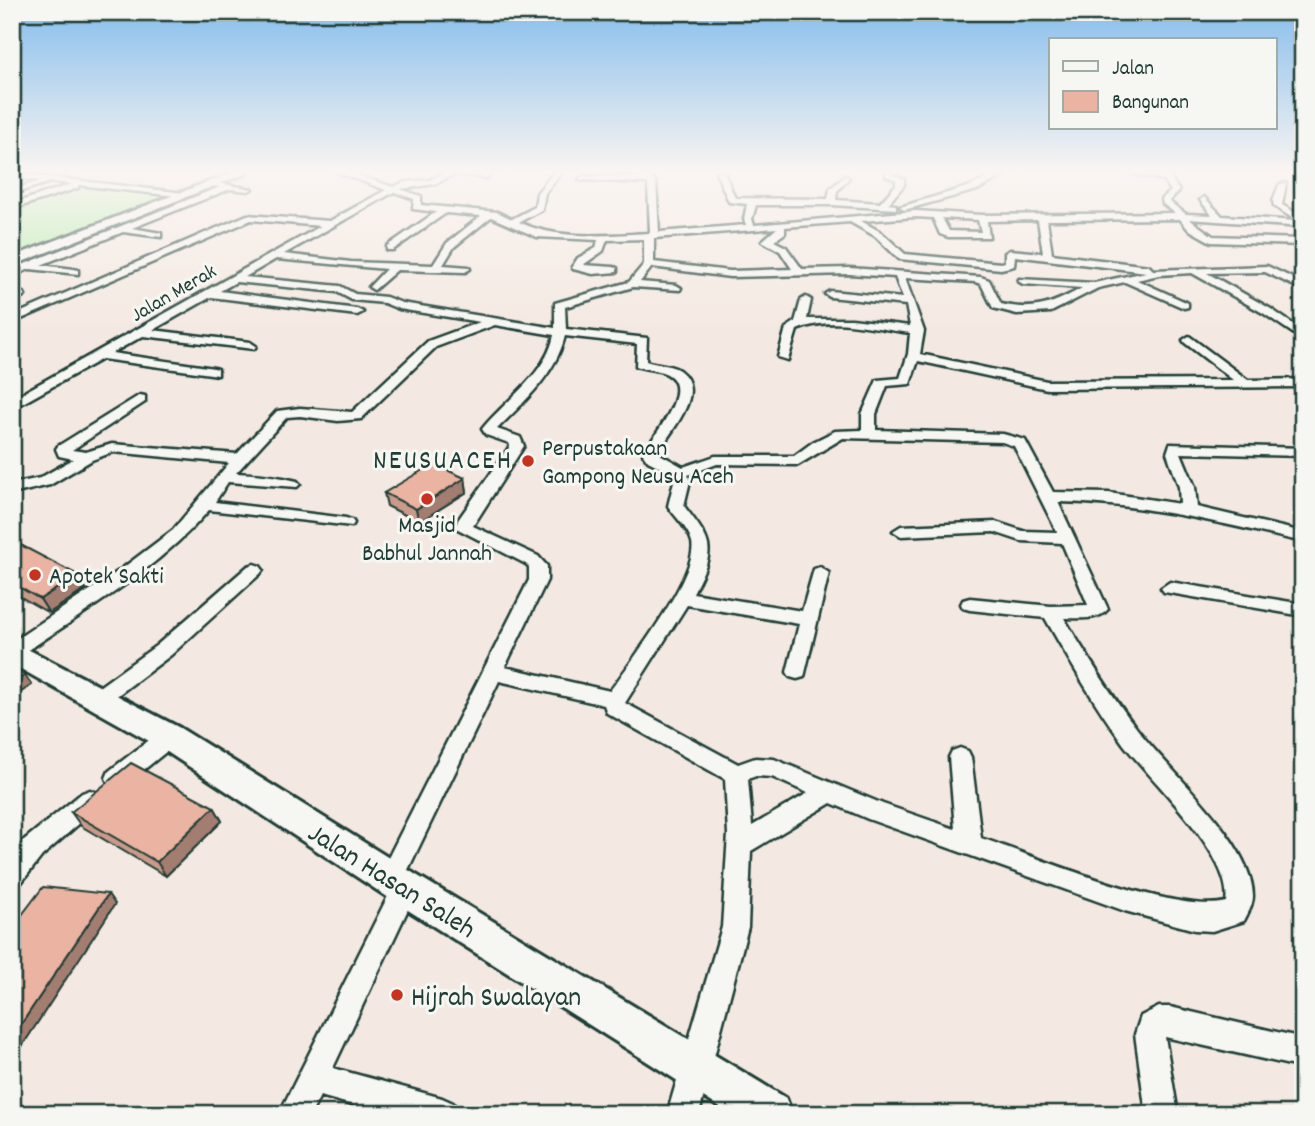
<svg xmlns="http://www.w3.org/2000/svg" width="1315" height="1126" viewBox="0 0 1315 1126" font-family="Dekko,sans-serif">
  <rect width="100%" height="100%" fill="#f4e9e2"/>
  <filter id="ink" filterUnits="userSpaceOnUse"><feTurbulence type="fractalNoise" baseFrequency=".0143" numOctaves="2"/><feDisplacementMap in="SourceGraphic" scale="14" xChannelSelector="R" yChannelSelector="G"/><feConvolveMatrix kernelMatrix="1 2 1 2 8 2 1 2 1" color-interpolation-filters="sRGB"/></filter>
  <g filter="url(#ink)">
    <path fill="#b7eeb0" stroke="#6b9672" stroke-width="2" d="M84,183L179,195L12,258V206Z"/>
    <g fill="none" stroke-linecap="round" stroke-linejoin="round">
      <g stroke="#1f3d34" stroke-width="5">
        <path id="street" d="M337,172H349L393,187L405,182L430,180L445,172L490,174L487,178L454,174L435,184L400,189L421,196V205L497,212L512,219L535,207L537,193L554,172H562L545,193L542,210L519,222C559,241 607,235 650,233L648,183L579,180L582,176L640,177V172H648V176L656,182L659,232L746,225L744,219L747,204L729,202L716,172H724L735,198L828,199L830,189L845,176L849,178L837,191L836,200L880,203L896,185V180L886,176V172L904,179V185L888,204L896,205V209L832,205H756L752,219L754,225L916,211L982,215L1175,213L1163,204L1162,199L1171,191L1164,180L1124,172L1170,176L1179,191L1170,200L1171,203L1186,214L1212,215L1200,200L1204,197L1222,216L1297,221L1274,206L1273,201L1279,185L1286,183L1282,205L1303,217V227L1189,219L1213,236L1303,239V245L1211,242L1188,229L1180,219L1047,220L1052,254L1149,266L1153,270L1267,266L1303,283V290L1265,272L1207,273L1271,309L1303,331V340L1263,313L1192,273L1159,275L1137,280L1188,303V307L1184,308L1125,282L1098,288L1051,312L1017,314L993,308L981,284L975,282L905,278L924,331L920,354L1047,381L1233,380L1185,343L1183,340L1189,336L1248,380L1303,379V387L1047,389L918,361L910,384L887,386L876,414V430L1003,434L1025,440L1053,492L1109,493L1180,504L1179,487L1167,453L1170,444L1303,448V456L1181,453L1195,487L1197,507L1303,532V542C1221,523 1142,503 1058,502L1108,609C1099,621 1078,618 1064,618C1087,656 1111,695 1138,730C1169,771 1253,843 1253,896C1253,905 1248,913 1244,921L1212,931L1195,930L1125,911L868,819L831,803L751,851L748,927L699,1114H667L722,927L728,834L725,779L607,713L604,705L499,681L405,876L414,880L418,888L333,1068L442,1098L453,1103L458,1114H385L320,1096L311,1114H279L391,890L382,886L378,878L382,870L529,580V567L526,564L456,528L458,520L510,446L509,443L486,435L482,429C506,399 546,375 554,335L495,325L436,347L361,419L338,421L300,416L287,417L236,473C257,474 277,476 297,481L300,484L297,487L228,482L215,502L346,518L352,520L354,523L352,526L209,510C157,570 85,611 20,656L13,658L12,642L120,570L173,530L229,463L113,452L92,460L50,485L12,494V484L40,478L73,459L59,456L56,449L58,446L140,395L145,396V402L72,450L86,452L112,444L237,454L277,411L300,408L352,412L428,341L480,322L399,309L384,303L352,300L337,292L236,282L220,291L357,309L363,312L357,315L211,297L153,330L250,342L256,346L254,349L143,336L112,353L214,368L218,369V375L102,359L12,409V399L321,226L251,220L12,323V316L247,215L330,221L386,190ZM394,192L414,199L413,209L436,212L387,246V250H393L446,213L481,216L447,243L433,265L351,262L284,254ZM491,217L537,237L598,240L596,248L578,258L572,267L573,269L593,274L617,272V268L613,267L583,265L603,251L607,240L644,239V264L629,282L555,303V328L402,303L386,297L355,294L340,286L245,277L276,259L386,269L369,287L374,290L397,270L465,272L470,269L469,267L443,265L454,247ZM916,217L933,218L940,234L948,237H989L987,221L1038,220L1043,253L1010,250L1005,253V262L1001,263L905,254L881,232L861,221ZM942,218L978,220L981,232L949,231ZM850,222L875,236L899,259L1001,269L1014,266L1015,256L1146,272L1094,283L1019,279L1018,281L1023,284L1082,288C1053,304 1035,312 1001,304L989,280L981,277L849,268L802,269L786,247L774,241L785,233V227ZM777,228L762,241L780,251L792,269L730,271L654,262V238ZM652,267L730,277L849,274L895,277L903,298L830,291L825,294L830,297L906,305L910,326L852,319H807L811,300L806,297L801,300L795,322L786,328L778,357L788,360L797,330C830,315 876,329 910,333L908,354L900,378L877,380L862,414V430L835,431L813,442L794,456H715L683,467L658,453C669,432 709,392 679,370C670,364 657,365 646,361L647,338L566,329L565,307L633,287L680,290L681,288L676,285L640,282ZM565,336L637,344L636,366C646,370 658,369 667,374C695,389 652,437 643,454L648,461L673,474L674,481L668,506C675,517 689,529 692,542C699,574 630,663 610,691L505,667L547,580V566L538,556L473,526L524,446L520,437L497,429C523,403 556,374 565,336ZM843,438L1002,442L1014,446L1057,532L1023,531L996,522L901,526L893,531L901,536L994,532L1021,541L1062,543L1088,605L1051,606L970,598L963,600L961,604L963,608L970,610L1045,618C1069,660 1093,702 1122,742C1148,778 1234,856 1226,902C1176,915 1034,856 981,838L971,757L968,751L960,748L952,751L949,757L955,829L883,804L774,759L755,758L738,764L625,703L687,605L799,624L787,672L790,677L797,679L804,677L829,573L820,567L814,569L802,611L693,593C716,548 714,545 684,506L690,481L688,475L717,464L798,465ZM756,776L772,777L808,793L752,826L748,779Z
          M999,172H1010L977,190L904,210L900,207L971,186Z
          M12,173L185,193L189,195L185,197L78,185V188L12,209V204L72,184L50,182L12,194V189L42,181L12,177Z
          M213,182L252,189L248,191L230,189L132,228L161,233V237L123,232L41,265L74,269L78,270V274L30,269L12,276V269L220,187L213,186Z
          M12,291L24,293L25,295L20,298L12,297Z
          M254,564L260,566L263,570L260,574L171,655L106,704L99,706L92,704L89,698L92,692L157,645L248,566Z
          M1170,582L1303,604V616L1164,592L1161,588Z
          M169,728L177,731L180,737L177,743L125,785L117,787L109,785L106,778L109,771L161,731Z
          M90,790L98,793L102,800L98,807L42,856L21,883L12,886V855L24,840L82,793Z
          M1159,1007H1170L1303,1038V1068L1165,1037L1178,1114H1146L1135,1034L1141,1016Z"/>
      </g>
      <g stroke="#1f3d34" stroke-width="6">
        <path id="secondary" d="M234,172H249L12,266V257Z
          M12,641L180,728L418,876L786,1098L792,1114H730L392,900L158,746L12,664Z"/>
      </g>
      <use href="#street" fill="#f6f6f2" fill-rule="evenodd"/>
      <use href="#secondary" fill="#f6f6f2" fill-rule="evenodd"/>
    </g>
    <path fill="#ca9a8a" stroke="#1f3d34" stroke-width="2" d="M465,478L467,492L419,522L387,506L384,493Z
      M12,541L86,589L49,613L12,592Z
      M214,807L222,821L166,876L81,826L71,812Z"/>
    <path fill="#a47d71" stroke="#1f3d34" stroke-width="2" d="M465,478L467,492L419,522L416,509Z
      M78,575L86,589L49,613L40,599Z
      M25,675L32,685L12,698V684Z
      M214,807L222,821L166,876L157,862Z
      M108,894L115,904L17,1054L12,1050V1038Z"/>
    <path fill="#ebb3a1" stroke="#1f3d34" stroke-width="2" d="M433,464L465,478L416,509L384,493Z
      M13,541L78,575L40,599L12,583Z
      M12,666L25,675L12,684Z
      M131,763L214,807L157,862L71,812Z
      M43,887L108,894L12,1038V928Z"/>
  </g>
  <linearGradient id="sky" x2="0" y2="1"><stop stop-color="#85bdec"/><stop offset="0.52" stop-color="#faf5f2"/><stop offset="1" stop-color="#faf5f2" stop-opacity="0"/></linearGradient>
  <rect width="1315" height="330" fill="url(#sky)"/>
  <g fill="#c8321e" stroke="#f6f6f2" stroke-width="2.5">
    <circle cx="528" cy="461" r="7"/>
    <circle cx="427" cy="499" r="7"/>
    <circle cx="35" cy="575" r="7"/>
    <circle cx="397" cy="995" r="7"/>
  </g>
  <g text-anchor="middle" stroke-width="6" stroke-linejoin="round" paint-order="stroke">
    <g font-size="21" fill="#1f3d34" stroke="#f6f6f2">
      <text transform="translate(173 292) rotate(-30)" y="7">Jalan Merak</text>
    </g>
    <g font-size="24" fill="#1f3d34" stroke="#f6f6f2" text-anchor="start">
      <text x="542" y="455">Perpustakaan<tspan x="542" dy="28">Gampong Neusu Aceh</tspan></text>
      <text x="427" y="532" text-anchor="middle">Masjid<tspan x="427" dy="28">Babhul Jannah</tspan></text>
      <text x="49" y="583">Apotek Sakti</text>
    </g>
    <g font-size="28" letter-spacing="2" fill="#1f3d34" stroke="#f6f6f2">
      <text x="443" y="468">NEUSUACEH</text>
    </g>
    <g font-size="28" fill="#1f3d34" stroke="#f6f6f2">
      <text transform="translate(393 879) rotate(32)" y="10">Jalan Hasan Saleh</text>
    </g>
    <g font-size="28" fill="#1f3d34" stroke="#f6f6f2" text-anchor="start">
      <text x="411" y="1005">Hijrah Swalayan</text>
    </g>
  </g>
  <rect width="1315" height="1126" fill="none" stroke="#f6f6f2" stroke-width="42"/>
  <rect x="21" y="21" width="1273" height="1084" fill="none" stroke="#1f3d34" stroke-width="2.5" filter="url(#ink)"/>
  <rect x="1049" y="38" width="228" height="91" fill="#f6f6f2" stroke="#a0aca6" stroke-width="2"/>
  <rect x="1063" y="61" width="35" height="10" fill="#f6f6f2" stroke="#a0aca6" stroke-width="2"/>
  <text x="1112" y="74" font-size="21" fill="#1f3d34">Jalan</text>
  <rect x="1063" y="91" width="35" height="21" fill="#ebb3a1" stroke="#a0aca6" stroke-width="2"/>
  <text x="1112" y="108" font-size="21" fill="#1f3d34">Bangunan</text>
</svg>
